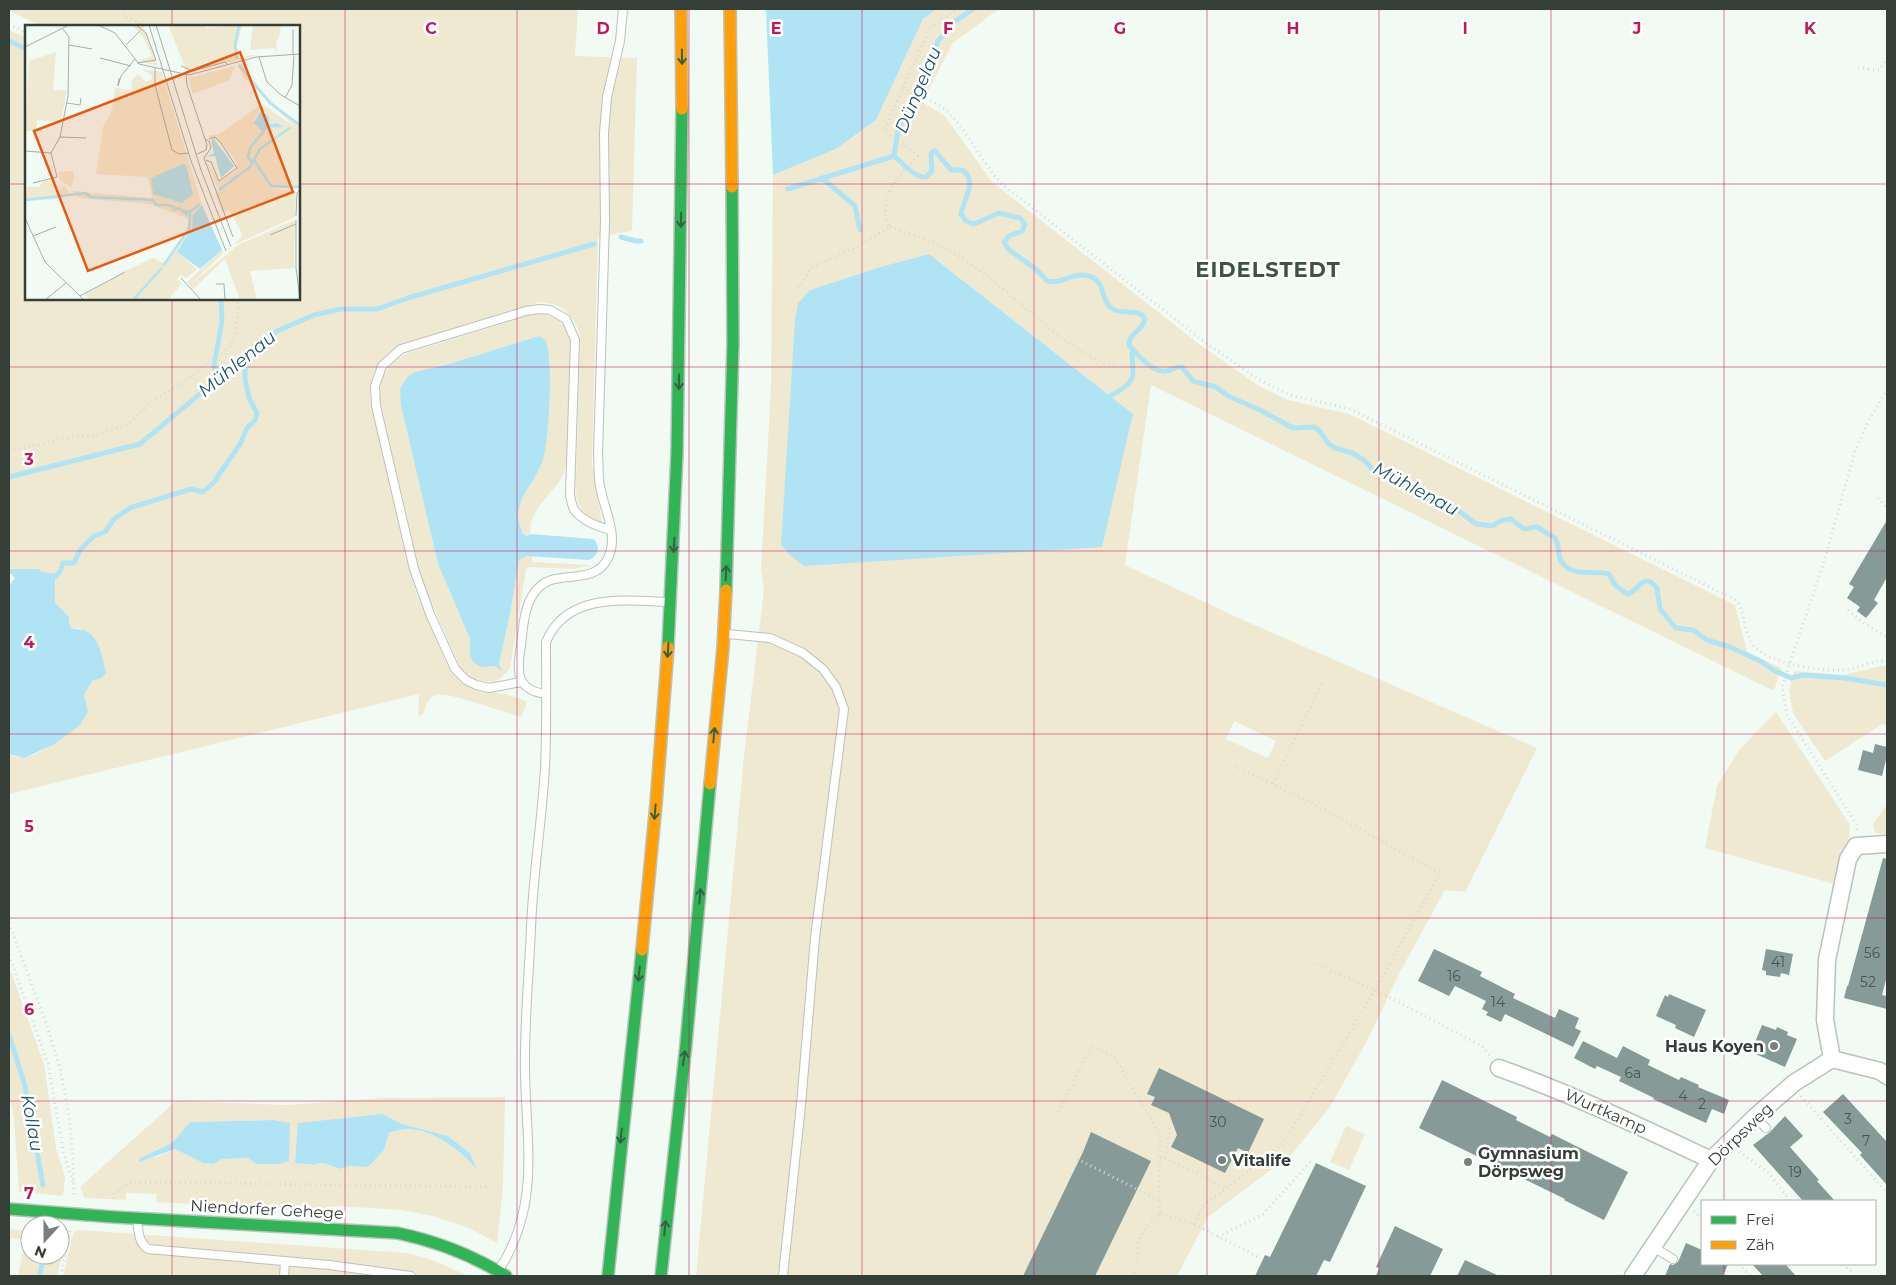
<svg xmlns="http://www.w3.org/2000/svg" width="1896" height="1285" viewBox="0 0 1896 1285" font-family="Montserrat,sans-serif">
  <rect width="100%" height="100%" fill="#f2faf4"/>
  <path fill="#f0e9d1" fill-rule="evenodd" d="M9,9H578L575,56L637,58L632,231L598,237L592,462L602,523C579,513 576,507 576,482L580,338C576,315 562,304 540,302L400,345C375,359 366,380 372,408L410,570L416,593L450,671C468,693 479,689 504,694C512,696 520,699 527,702L521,717C505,713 448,691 435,695C427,698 426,707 423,714L418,717L419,694L9,794V754C34,769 71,728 88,712L84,695L92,681L102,678L81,628L72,629L69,624V617L55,602L43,572L37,569H9V30L26,37V299H299V26H42L9,11Z
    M937,9H999L953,43L922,102L945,116L992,182L1199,344L1259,386L1288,400L1349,414L1735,605L1747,652L1781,668L1774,691L1151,385L1125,565L1243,620L1537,748L1465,892L1445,890L1400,972L1368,1039L1330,1107L1292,1154L1208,1217L1177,1276H696L744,756L764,590L761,569L771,386L773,175L836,149L876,120L923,19ZM929,254L1133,414L810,290L880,267ZM1234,721L1276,741L1268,758L1226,739Z
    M542,314C559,319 564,322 571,340L567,457C566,465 565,473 560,480C551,495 526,514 531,534L528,536L523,534C508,503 534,488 543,460C548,446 553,357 547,345C546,342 541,339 539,336L452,363L432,367L401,406L438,564L470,639V656L490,667L495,666L500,670L499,664L510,614L517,564L522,557L532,556V562L592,565L574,569L529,567L526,569L510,669L500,679L493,682L478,681L470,678L460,667L426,590L419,568L380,401C380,376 385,368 405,354L529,315Z
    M1882,666H1887L1885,673H1887V726L1882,724L1825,761L1793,713L1789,691L1794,671L1843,675Z
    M1776,712L1850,825L1848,844L1834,884L1705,848L1717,786L1739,750Z
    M1887,804V835L1875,833L1873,824Z
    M9,966L44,1064L56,1148L65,1177L63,1196L19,1192L14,1118L9,1094Z
    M505,1097L503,1186L497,1243L469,1228L433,1216L402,1210L337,1206L307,1211L157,1202L156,1194L126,1193V1200L85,1198L80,1187L176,1101L288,1105L383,1098ZM383,1114L402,1124L448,1136L470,1153L476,1168C473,1165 470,1160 466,1156C448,1139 413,1122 389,1133L384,1150L368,1167L349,1166L340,1169L328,1164L319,1163L315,1165L295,1163ZM274,1120L290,1124L256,1164L248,1158L222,1159L214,1164L203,1163L175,1149L157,1157L140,1158L172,1143L190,1122Z
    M1346,1126L1365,1134L1349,1170L1330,1162Z
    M9,1229L30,1231V1255H60V1232L66,1235L57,1276H18L25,1240L9,1238Z
    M80,1230L407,1253L432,1260L469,1276H63L73,1234L76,1231Z"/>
  <path fill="#b0e4f5" d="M766,9H937L923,19L876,120L836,149L773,175Z
    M929,254L1133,414L1102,547L804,566L790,555L781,545L795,320L798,303L810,290L880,267Z
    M539,336C543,338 546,340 547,344C553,363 549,441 543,460C534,487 508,503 523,534L527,536L531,534L593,539C601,545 599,556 589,560L527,556L519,560L510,614L499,664L502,670H500L495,666L485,667L479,666L474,663L470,656V639L438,564L401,406L400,389L408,376L415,372L452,363Z
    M9,569H38L43,572L55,574V602L69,617V624L72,629C99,627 101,652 106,673L102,678L92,681L84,695L88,712L80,725L53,745L24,758L9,754V586L15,578L9,572Z
    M383,1114L402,1124L448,1136L470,1153L477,1170C458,1146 420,1119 389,1133L384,1150L368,1167L349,1166L340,1169L327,1164L319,1163L315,1165L295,1163L298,1123Z
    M274,1120L290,1123L289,1161L279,1164H256L248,1158L222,1159L214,1164L203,1163L175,1149L139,1162L140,1158L172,1143L190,1122Z"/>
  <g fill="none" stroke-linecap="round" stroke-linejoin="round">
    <path stroke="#b0e4f5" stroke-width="5" d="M9,41L26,49
      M894,156L898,131L938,41L954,22L973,9
      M822,178L855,206L860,230
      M788,189L894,156C903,163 914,178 926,177L932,171L931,154L934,151L936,152L951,170H962C979,180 963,200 961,214L966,221L974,224L999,213L1020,218L1025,224L1022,231L1009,236L1004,242L1008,249L1037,270L1047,281C1062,285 1074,271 1089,276C1107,281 1099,301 1113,309C1123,316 1138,307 1145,319C1143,331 1129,332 1129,345C1137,354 1152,373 1166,371C1172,370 1175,366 1182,367L1193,381L1216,387L1228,396L1260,410L1291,427L1295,428L1314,427L1319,430L1329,444L1335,448L1352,453L1364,460L1375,472L1405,485L1425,498L1439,500L1452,506L1476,524L1493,526L1500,521L1511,519L1524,529L1537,527L1555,538C1560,545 1557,554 1561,561C1573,579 1593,569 1609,574L1615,585L1627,594C1639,592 1643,570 1657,588L1660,609L1676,628L1693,630L1707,640L1730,647L1762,662L1775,671L1791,678L1803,675L1845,678L1887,685
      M621,237L636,241H641
      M218,379L214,366L222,321L221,299
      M1110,396C1121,390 1134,384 1133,370C1133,362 1131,357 1133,350
      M9,477L140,444L238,362L245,361L250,350L277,331L314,315L341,309H377L408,298L594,244
      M52,579L60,572L63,563H74L80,550L94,536L105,532L114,519L130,508L191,489L203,492L214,482L240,444L247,428L255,420L257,413L249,398L245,379V361
      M9,1035L25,1086L43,1185
      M40,1276L43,1255"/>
  </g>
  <path fill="#869b97" d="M1887,520V577L1874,600L1878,603L1866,618L1857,611L1860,607L1847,598L1854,587L1849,584Z
    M1875,744L1887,747V756L1882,776L1858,770L1863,750L1873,753Z
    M1883,858L1887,859V976L1882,995L1887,996V1009L1844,998L1847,986H1848Z
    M1434,949L1482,972L1480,976L1515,994L1513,998L1555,1018L1559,1009L1579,1018L1575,1028L1581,1031L1573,1047L1505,1014L1501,1022L1486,1015L1488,1012L1482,1009L1486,1001L1455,986L1449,996L1418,981Z
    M1766,949L1793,954L1789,975L1781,973L1780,977L1766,975V971L1762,970Z
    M1669,994L1706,1010L1694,1037L1675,1028L1676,1025L1656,1016L1665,995L1668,997Z
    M1762,1025L1776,1030L1777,1027L1788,1032L1787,1035L1797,1039L1785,1067L1751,1052Z
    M1583,1041L1617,1058L1623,1046L1650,1060L1648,1065L1679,1080L1681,1077L1699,1085L1698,1087L1729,1100L1724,1114L1712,1109L1706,1123L1653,1099L1654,1098L1619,1081L1621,1077L1597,1066L1595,1069L1574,1058Z
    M1159,1068L1264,1119L1248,1153L1238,1148L1225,1173L1171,1147L1177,1135L1169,1113L1151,1105L1155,1097L1147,1094Z
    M1442,1080L1517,1117L1516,1120L1550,1137L1552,1134L1628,1172L1604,1220L1564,1200L1565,1199L1419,1128Z
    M1843,1094L1887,1142V1185L1860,1155L1862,1153L1823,1112Z
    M1785,1116L1803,1136L1790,1147L1819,1180L1817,1181L1835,1201H1803L1753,1145L1770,1132Z
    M1091,1132L1151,1161L1095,1276H1023L1083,1152Z
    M1316,1163L1366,1186L1330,1262L1324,1260L1316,1276H1255L1265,1255L1270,1257Z
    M1395,1226L1443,1249L1430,1276H1376L1379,1268L1376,1267Z
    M1686,1243L1702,1250V1264H1728L1723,1276H1665L1670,1264L1673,1265L1678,1262Z
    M1465,1260L1499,1276H1457Z
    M1752,1264H1785L1796,1276H1763Z"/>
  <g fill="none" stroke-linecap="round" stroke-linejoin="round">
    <g stroke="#bac2bc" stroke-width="10">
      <path id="lane" d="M728,634L770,638L803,653L823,669L836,687L844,709L815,938L801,1105L783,1276
        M521,682L489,688L476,685L466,680L455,669L430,614L414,569L376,406L375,386L382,366L401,349L526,311L539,309L550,310L566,319L575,340L570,495C571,500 572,507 575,511C583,521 599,527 611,530
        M546,694C531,692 519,686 519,669C518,661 520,653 521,646C523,623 525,589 551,580C570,574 595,581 607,560C620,537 604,510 600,486C598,476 599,465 598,455L605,221L604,133L607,97L620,41L623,9
        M1755,1117L1766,1128
        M137,1220C139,1232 138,1242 148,1249L329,1265L411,1276
        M1653,1247L1673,1259
        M499,1270C541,1205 526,1142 525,1072C524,1024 529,976 531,928C533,874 542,821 545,767C547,725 546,683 546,642C566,593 623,600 666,602
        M284,1276L285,1262"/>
    </g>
    <g stroke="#bac2bc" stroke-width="19">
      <path id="street" d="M1832,1059L1825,1020L1827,960L1848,859L1856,846L1887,844
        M1832,1059L1880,1071L1887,1076
        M1499,1068C1572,1094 1641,1127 1711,1160
        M1633,1276L1711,1160L1755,1117L1794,1083L1832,1059"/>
    </g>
    <g stroke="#bac2bc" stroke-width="14">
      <path id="fast" d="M726,590L733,343L732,187
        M668,647L677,453L682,109
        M9,1209L114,1217L397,1233C436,1241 472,1255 506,1276
        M608,1276L642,950
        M661,1276L686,1044L710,784"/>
    </g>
    <g stroke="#bac2bc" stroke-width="14">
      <path id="slow" d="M681,9L682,109
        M730,9L732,187
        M710,784L723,648L726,590
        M642,950L656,804L668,647"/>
    </g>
    <path stroke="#d8dad8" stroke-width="3" stroke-dasharray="1 4" stroke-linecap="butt" d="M125,9L123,15L147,26
      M9,24L26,33
      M1858,68L1879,70L1887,59
      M903,88C918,95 939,102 951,115C970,135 982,163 1002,184L1203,341L1258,379L1290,395L1350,409L1736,600C1746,613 1743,633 1754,646C1769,663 1820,672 1842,670C1857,669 1872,660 1887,661
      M890,227C921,236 950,248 976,268C1003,288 1029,312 1056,333C1075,347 1093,361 1116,366
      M798,288L811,268L860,245L890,227C874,197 900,177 918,156L884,130L930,28L957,9
      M9,451L72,437L96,435L129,424L149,404L184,382L230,346L234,336L238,316V299
      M1878,498L1887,508
      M1848,610L1862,622L1887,637
      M1273,784L1322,683
      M1857,830V825L1787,715L1782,687L1822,568L1855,451L1870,418L1887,390
      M9,923L47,1026L60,1068L69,1115L73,1158L74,1197
      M9,955L48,1064L63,1150L73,1182
      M1317,964L1375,990L1482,1046L1491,1057
      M1801,1096L1887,1193
      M1058,1112L1092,1046L1115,1058L1160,1135L1159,1200L1161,1213C1151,1222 1141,1231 1138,1245C1136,1256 1138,1266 1134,1276
      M1739,1152L1769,1173L1790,1201
      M1160,1158H1165L1226,1188
      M1165,1158C1166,1145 1172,1139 1169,1126
      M1077,1159L1159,1200
      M114,1199V1193L133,1182L490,1187
      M1694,1211L1702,1219
      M1161,1213L1194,1224L1258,1257
      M1194,1224L1203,1206L1283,1144L1375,990L1440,873L1310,802L1235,766
      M1218,1237L1263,1214L1313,1159
      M1739,1264L1750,1276
      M1843,1264L1851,1272
      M61,1276L70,1230"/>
    <use href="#lane" stroke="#fdfefd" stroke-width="8"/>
    <use href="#street" stroke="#fdfefd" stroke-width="16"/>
    <use href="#fast" stroke="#30b455" stroke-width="11"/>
    <use href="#slow" stroke="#ff9f0a" stroke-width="11"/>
  </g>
  <defs><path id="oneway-shaft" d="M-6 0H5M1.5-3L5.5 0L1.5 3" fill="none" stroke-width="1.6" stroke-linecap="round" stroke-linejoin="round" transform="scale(1.25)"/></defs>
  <g stroke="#346241">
    <use href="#oneway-shaft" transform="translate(682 57) rotate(89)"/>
    <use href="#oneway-shaft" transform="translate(681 220) rotate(91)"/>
    <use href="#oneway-shaft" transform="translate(679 382) rotate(91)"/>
    <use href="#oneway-shaft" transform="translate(674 545) rotate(93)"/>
    <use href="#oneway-shaft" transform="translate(726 573) rotate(-88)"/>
    <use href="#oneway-shaft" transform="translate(668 650) rotate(94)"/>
    <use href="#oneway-shaft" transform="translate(714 735) rotate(-85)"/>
    <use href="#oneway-shaft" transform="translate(655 812) rotate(95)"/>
    <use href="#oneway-shaft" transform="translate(700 896) rotate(-85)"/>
    <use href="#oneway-shaft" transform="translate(639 974) rotate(96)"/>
    <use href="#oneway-shaft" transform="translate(684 1058) rotate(-82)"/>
    <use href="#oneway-shaft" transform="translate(621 1136) rotate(96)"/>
    <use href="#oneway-shaft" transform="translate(665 1228) rotate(-84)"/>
  </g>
  <path fill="none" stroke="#c2185b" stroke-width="1" stroke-opacity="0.55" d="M172,9V26M345,9V1276M517,9V1276M689,9V1276M862,9V1276M1034,9V1276M1207,9V1276M1379,9V1276M1551,9V1276M1724,9V1201M9,184H26M299,184H1887M172,299V1276M9,367H1887M9,551H1887M9,734H1887M9,918H1887M9,1101H1887M1724,1264V1276"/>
  <g fill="#77807a" stroke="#fff" stroke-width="2">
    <circle cx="1774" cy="1046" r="5"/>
    <circle cx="1222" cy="1160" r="5"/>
    <circle cx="1468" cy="1162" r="5"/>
  </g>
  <g text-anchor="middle" stroke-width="5" stroke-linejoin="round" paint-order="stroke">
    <g font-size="14" fill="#495650">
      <text x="1872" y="958">56</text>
      <text x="1778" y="967">41</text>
      <text x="1454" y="981">16</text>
      <text x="1868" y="987">52</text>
      <text x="1498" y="1007">14</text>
      <text x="1633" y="1078">6a</text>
      <text x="1683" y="1101">4</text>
      <text x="1702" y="1109">2</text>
      <text x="1848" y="1124">3</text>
      <text x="1218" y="1127">30</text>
      <text x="1866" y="1146">7</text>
      <text x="1795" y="1177">19</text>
    </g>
    <g font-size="16" font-weight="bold" fill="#353f38" stroke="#fff" text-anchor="start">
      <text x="1764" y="1052" text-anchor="end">Haus Koyen</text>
      <text x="1478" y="1159">Gymnasium<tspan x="1478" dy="18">Dörpsweg</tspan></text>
      <text x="1232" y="1166">Vitalife</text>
    </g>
    <g font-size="16" fill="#353f38" stroke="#fff">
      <text transform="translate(1606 1111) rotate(24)" y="6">Wurtkamp</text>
      <text transform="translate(1740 1134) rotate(-44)" y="6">Dörpsweg</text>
      <text transform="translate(267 1209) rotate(3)" y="6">Niendorfer Gehege</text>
    </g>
    <g font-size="18" font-style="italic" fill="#1a5567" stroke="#fff">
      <text transform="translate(918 90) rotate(-67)" y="6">Düngelau</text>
      <text transform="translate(237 364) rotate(-39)" y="6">Mühlenau</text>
      <text transform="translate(1416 489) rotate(28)" y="6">Mühlenau</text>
      <text transform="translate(32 1123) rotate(80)" y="6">Kollau</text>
    </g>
    <g font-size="21" font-weight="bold" letter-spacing="1" fill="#3d5343" stroke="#fff">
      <text x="1268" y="277">EIDELSTEDT</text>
    </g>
  </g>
  <g transform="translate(25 25)">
    <rect width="275" height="275" fill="#f2faf4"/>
    <path d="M107,0H118L133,41L113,36L127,31L118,12ZM146,0H180L181,3L217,0L212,21L214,33L226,30H234L162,47L144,2ZM228,0H256L254,14L251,15L252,28L249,23L225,25ZM31,27L28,65H42L36,97L12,95L11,106H0L4,36ZM217,38L225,53L256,86L275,98V162L246,164L271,166L270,192L209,220L217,211L215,204L204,185L197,187L190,168L194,166L181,135L194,156L211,146L212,139L199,120L182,111L194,109L237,79L270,102L219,53L212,40ZM234,85L240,87L246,99L254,98L259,102L244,103L239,107L229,97ZM210,41L204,55L168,69L163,53ZM116,44L137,47L177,180L168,190V203L152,227L172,244L161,253L155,250L152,254L157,258L143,275H65L60,270L100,246L128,233L140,239L163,202L164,194L124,179L55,173L48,168L47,166L127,173L123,152L71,149L78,102L87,85L90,63L106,65L107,55L113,49L121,57L127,54L126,50ZM48,146L49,153L46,163L34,154L33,147ZM30,154L29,166H34L39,160L46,169L33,174L0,176L3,162H14L18,157ZM270,195L269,243L225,246L232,275H215L200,234L168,264L162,257L197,225L198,228L165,260L213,220Z" fill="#f0e9d1" fill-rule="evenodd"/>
    <path d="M236,85L244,92L245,99L253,98L259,102L244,103L238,107L229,98ZM189,114L209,141L196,153L190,131L181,132L189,128L186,115ZM158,139L161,140L168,169L157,178L128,169L126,153ZM177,180L197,225L175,244L152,227L167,203L168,190Z" fill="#b0e4f5"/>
    <path fill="none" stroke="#b0e4f5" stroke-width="2.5" d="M212,34L210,20L214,0M214,40L245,78L275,100M229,135L246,161L275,162M227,137L223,132L225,123L239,106M194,165L225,142L235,124L266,102M0,175L61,168L65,172L128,175L131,180H143L149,182V185L154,183L161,189V186L165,187L175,179M138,241L164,204L165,187M108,275L137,243"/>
    <path fill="none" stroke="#a6afa9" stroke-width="1" d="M73,0L90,8L114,39L164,50L231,32L275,29M111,0L121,8L131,35L112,38M124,0L166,136L201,226M131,0L176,145L206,222M44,20L67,24M101,20L115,6M0,22L44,0M268,29V4M234,32L242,57L256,70L275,81M75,33L106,41M156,41L168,46L200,37L203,40M130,43V60L147,125L154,129L163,128M161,50L162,60L182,120L181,125L172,129M94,53L93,61L96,51L110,34M260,73L267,60L269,29M42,78L55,80L56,73M35,112L61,113M180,114L184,116L186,123L179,133L208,212M0,126L26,128M26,128L35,112L43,71L44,12L38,4M181,135L186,137L194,156L212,143L196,118L190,112L184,114M8,158L32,152L26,128M271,191L272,168L275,165M0,193L20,237L59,275M271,195V243L275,274M245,210L271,199M8,211L31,202M156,253L176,275M191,259H199L200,275M55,271L100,247M20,275L41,258"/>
    <path fill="#e8590c" fill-opacity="0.15" stroke="#e8590c" stroke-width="2.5" d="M215,27L268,167L63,246L9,106Z"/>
    <rect width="275" height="275" fill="none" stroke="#353f38" stroke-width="2.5"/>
  </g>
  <g font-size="16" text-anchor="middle" font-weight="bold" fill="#c2185b" stroke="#fff" stroke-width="5" stroke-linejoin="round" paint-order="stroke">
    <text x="431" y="34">C</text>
    <text x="603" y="34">D</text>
    <text x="776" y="34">E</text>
    <text x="948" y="34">F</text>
    <text x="1120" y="34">G</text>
    <text x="1293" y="34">H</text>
    <text x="1465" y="34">I</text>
    <text x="1637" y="34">J</text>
    <text x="1810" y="34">K</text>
    <text x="29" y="465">3</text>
    <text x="29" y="648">4</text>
    <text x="29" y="832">5</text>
    <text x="29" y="1015">6</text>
    <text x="29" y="1199">7</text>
  </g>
  <rect width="1896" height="1285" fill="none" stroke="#353f38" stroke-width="20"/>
  <rect x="1701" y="1200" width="175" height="65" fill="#ffffff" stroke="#aeb2af"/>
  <rect x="1711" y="1216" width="25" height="8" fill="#30b455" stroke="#aeb2af"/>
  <text x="1746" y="1225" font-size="15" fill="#353f38">Frei</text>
  <rect x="1711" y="1241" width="25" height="8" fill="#ff9f0a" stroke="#aeb2af"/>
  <text x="1746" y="1250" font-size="15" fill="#353f38">Zäh</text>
  <g transform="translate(45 1240) rotate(201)"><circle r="24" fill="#ffffff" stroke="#aeb2af"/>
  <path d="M0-4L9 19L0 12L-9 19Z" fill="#77807a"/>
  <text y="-8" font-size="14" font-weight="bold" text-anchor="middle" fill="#353f38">N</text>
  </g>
</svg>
